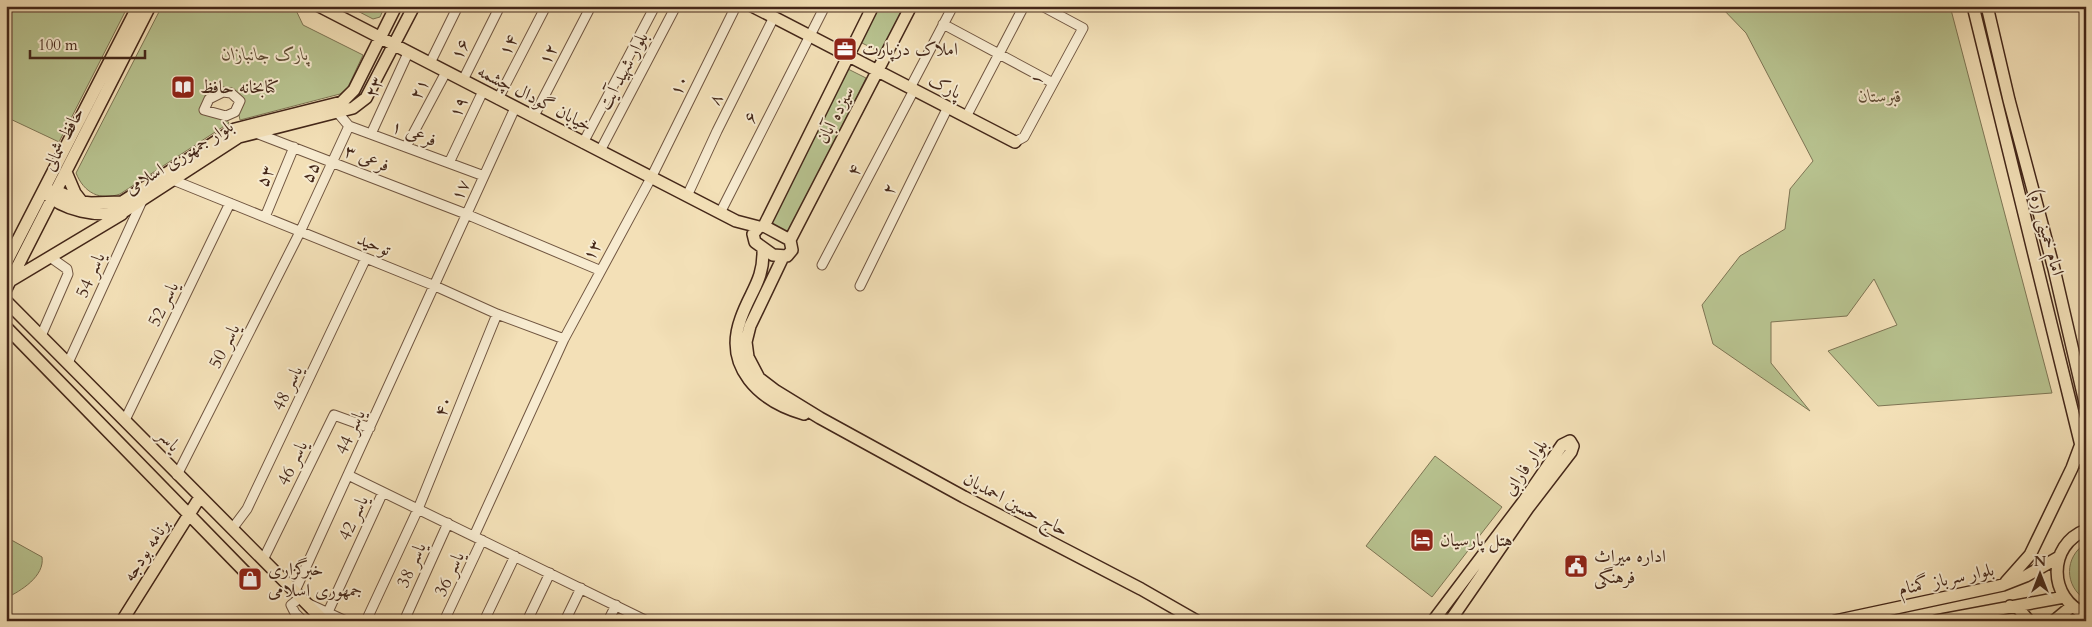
<svg xmlns="http://www.w3.org/2000/svg" width="2092" height="627" viewBox="0 0 2092 627" font-family="Cardo,Amiri,serif">
  <rect width="100%" height="100%" fill="#f3e0b7"/>
  <filter id="stains"><feTurbulence type="fractalNoise" baseFrequency=".004" numOctaves="4"/><feColorMatrix values="0 0 0 0 .2 0 0 0 0 .09 0 0 0 0 .02 0 0 0 .5 -.17"/></filter>
  <radialGradient id="worn" r=".72"><stop offset=".6" stop-color="#630" stop-opacity="0"/><stop offset="1" stop-color="#630" stop-opacity=".3"/></radialGradient>
  <path fill="#b8c390" stroke="#7e7554" d="M6,6H128L59,142L6,117Z
    M162,6H294L303,25L363,55L348,87L340,94L240,120L234,91L202,107L226,119L229,123L120,194C100,201 84,193 76,173Z
    M348,6H385L380,17L373,19Z
    M878,6H905L882,53L860,42Z
    M1720,6H1950L2052,393L1878,406L1828,351L1897,325L1874,279L1847,316L1771,322V363L1810,411L1713,344L1702,305L1740,256L1785,229L1790,189L1813,161L1746,33Z
    M844,67L866,78L789,233L768,222Z
    M1435,456L1502,507L1432,597L1366,546Z
    M6,537L42,557C45,576 21,591 6,598Z
    M2086,543V600C2064,586 2064,557 2086,543Z"/>
  <g fill="none" stroke-linecap="round" stroke-linejoin="round">
    <g stroke="#705540" stroke-width="11">
      <path id="minor" d="M943,24L1053,83
        M430,63L458,6
        M463,80L500,6
        M910,88L953,6
        M223,92L231,93L240,101L235,112L226,116L204,110L209,99Z
        M498,99L546,6
        M338,113L349,126L484,176
        M534,116L591,6
        M966,117L1024,6
        M256,133L466,214L599,270
        M371,134L408,53
        M1015,142L1024,137L1083,28L1042,6
        M583,143L655,6
        M406,147L446,72
        M600,151L676,6
        M449,163L483,91
        M173,180L435,286L497,314L564,339
        M687,196L717,131L774,17
        M720,213L825,6
        M265,217L294,147
        M822,265L914,90
        M860,286L948,107
        M41,336L68,274L67,269L50,257
        M68,363L142,201
        M125,420L230,203
        M177,475L300,232L349,126
        M348,475L647,621
        M232,529L247,509L366,258
        M474,536L564,339L651,178L736,6
        M263,560L334,415L370,428
        M295,591L515,108
        M301,597L291,605L295,613L303,621
        M309,604L346,621
        M328,612L383,492
        M366,621L418,509L497,314
        M404,621L448,523
        M444,621L482,540
        M484,621L515,556
        M527,621L550,573
        M565,621L581,588
        M608,621L616,605"/>
    </g>
    <g stroke="#442719" stroke-width="14">
      <path id="major" d="M319,6L736,221L759,227
        M752,6L1015,142
        M1973,6L2086,466
        M1987,6L2009,100L2054,269L2086,407
        M66,172L75,193L82,202
        M43,191C63,211 98,218 125,211L239,137L353,108L366,98L414,6
        M43,191H56L82,202L91,203L122,202L235,129L342,102L354,90L396,6
        M764,226L873,6
        M764,226L790,240L792,250L787,256L773,255L755,242L753,234L759,227Z
        M790,240L911,6
        M763,249C764,280 751,290 741,318C723,367 759,401 804,414
        M783,257L750,326L746,342L748,357L759,378L776,391L820,418L964,497L1141,589L1197,621
        M6,263L138,6
        M10,281L122,214
        M6,289L150,6
        M6,301L324,621
        M6,327L249,576
        M2086,530C2047,545 2048,599 2086,614
        M2006,582L2030,555L2072,468L2081,444
        M2010,606L2018,608L2029,621
        M122,621L200,497
        M1433,621L1523,502L1562,445L1570,441L1573,446L1571,452L1528,508L1450,621
        M1835,621L2003,585L2026,576L2059,557
        M1936,621L2064,597
        M2054,621L2072,606"/>
    </g>
    <use href="#minor" stroke="#f7ebd0" stroke-width="9"/>
    <use href="#major" stroke="#f3e0b7" stroke-width="11"/>
  </g>
  <defs>
    <g id="office-square" transform="scale(1.25)"><rect x="-9" y="-9" width="18" height="18" rx="4" fill="#8f2418" stroke="#f7ebd0"/><path d="M-6-3h4V-5.5h4V-3h4V5H-6ZM-1-4.5V-3h2v-1.5ZM-6 0V1H6V0Z" fill="#fff"/></g>
    <g id="library-square" transform="scale(1.25)"><rect x="-9" y="-9" width="18" height="18" rx="4" fill="#8f2418" stroke="#f7ebd0"/><path d="M-6-4Q-3-5.5-.7-3.5V5Q-3 3-6 4ZM6-4Q3-5.5 .7-3.5V5Q3 3 6 4Z" fill="#fff"/></g>
    <g id="hotel-square" transform="scale(1.25)"><rect x="-9" y="-9" width="18" height="18" rx="4" fill="#8f2418" stroke="#f7ebd0"/><path d="M-6-4.5h1.5V1H6V5H4.5V3h-9V5H-6ZM-4 0a1.8 1.8 0 1 1 3.6 0ZM.5 0V-2.5h3Q6-2.5 6 0Z" fill="#fff"/></g>
    <g id="civic-square" transform="scale(1.25)"><rect x="-9" y="-9" width="18" height="18" rx="4" fill="#8f2418" stroke="#f7ebd0"/><path d="M-.6-6.5H3V-4.5H.6V-3L4-1V1h2V6H-6V1h2V-1L-.6-3ZM-1.2 2.5V6h2.4V2.5Z" fill="#fff"/></g>
    <g id="shop-square" transform="scale(1.25)"><rect x="-9" y="-9" width="18" height="18" rx="4" fill="#8f2418" stroke="#f7ebd0"/><path d="M-5-2.5h2.3a2.7 3.5 0 0 1 5.4 0H5L5.5 6h-11ZM-1.5-2.5h3a1.5 2.3 0 0 0-3 0Z" fill="#fff"/></g>
  </defs>
  <g fill-rule="evenodd">
    <use href="#office-square" x="845" y="49"/>
    <use href="#library-square" x="183" y="87"/>
    <use href="#hotel-square" x="1422" y="540"/>
    <use href="#civic-square" x="1576" y="566"/>
    <use href="#shop-square" x="250" y="579"/>
  </g>
  <g text-anchor="middle" stroke-width="4" stroke-linejoin="round" paint-order="stroke">
    <g font-size="18" fill="#442719" stroke="#f7ebd0">
      <text transform="translate(508 45) rotate(-63)" y="6">۱۴</text>
      <text transform="translate(460 49) rotate(-63)" y="6">۱۶</text>
      <text transform="translate(548 54) rotate(-63)" y="6">۱۲</text>
      <text transform="translate(623 71) rotate(-62)" y="6">بلوار شهید آیت</text>
      <text transform="translate(1036 79) rotate(-62)" y="6">۱</text>
      <text transform="translate(679 85) rotate(-63)" y="6">۱۰</text>
      <text transform="translate(945 86) rotate(27)" y="6">پارک</text>
      <text transform="translate(374 87) rotate(-66)" y="6">۲۳</text>
      <text transform="translate(419 89) rotate(-62)" y="6">۲۱</text>
      <text transform="translate(535 98) rotate(27)" y="6">خیابان گودال چشمه</text>
      <text transform="translate(715 99) rotate(-63)" y="6">۸</text>
      <text transform="translate(458 107) rotate(-65)" y="6">۱۹</text>
      <text transform="translate(835 115) rotate(-63)" y="6">سیزده آبان</text>
      <text transform="translate(750 117) rotate(-63)" y="6">۶</text>
      <text transform="translate(414 133) rotate(20)" y="6">فرعی ۱</text>
      <text transform="translate(63 139) rotate(-63)" y="6">حافظ شمالی</text>
      <text transform="translate(179 157) rotate(-32)" y="6">بلوار جمهوری اسلامی</text>
      <text transform="translate(367 158) rotate(21)" y="6">فرعی ۳</text>
      <text transform="translate(854 170) rotate(-62)" y="6">۴</text>
      <text transform="translate(310 172) rotate(-65)" y="6">۵۵</text>
      <text transform="translate(265 176) rotate(-68)" y="6">۵۳</text>
      <text transform="translate(889 189) rotate(-64)" y="6">۲</text>
      <text transform="translate(460 190) rotate(-65)" y="6">۱۷</text>
      <text transform="translate(2047 232) rotate(75)" y="6">امام خمینی (ره)</text>
      <text transform="translate(374 244) rotate(22)" y="6">توحید</text>
      <text transform="translate(592 250) rotate(-61)" y="6">۱۳</text>
      <text transform="translate(90 275) rotate(-66)" y="6">یاسر 54</text>
      <text transform="translate(163 304) rotate(-64)" y="6">یاسر 52</text>
      <text transform="translate(224 346) rotate(-63)" y="6">یاسر 50</text>
      <text transform="translate(287 388) rotate(-64)" y="6">یاسر 48</text>
      <text transform="translate(443 406) rotate(-68)" y="6">۴۰</text>
      <text transform="translate(350 432) rotate(-65)" y="6">یاسر 44</text>
      <text transform="translate(169 440) rotate(46)" y="6">یاسر</text>
      <text transform="translate(292 463) rotate(-64)" y="6">یاسر 46</text>
      <text transform="translate(1525 467) rotate(-55)" y="6">بلوار فارابی</text>
      <text transform="translate(1016 504) rotate(28)" y="6">حاج حسین احمدیان</text>
      <text transform="translate(353 518) rotate(-65)" y="6">یاسر 42</text>
      <text transform="translate(146 550) rotate(-57)" y="6">برنامه بودجه</text>
      <text transform="translate(411 565) rotate(-66)" y="6">یاسر 38</text>
      <text transform="translate(449 574) rotate(-65)" y="6">یاسر 36</text>
      <text transform="translate(1946 579) rotate(-12)" y="6">بلوار سرباز گمنام</text>
    </g>
    <g font-size="18" fill="#442719" stroke="#f7ebd0" text-anchor="start">
      <text x="862" y="55">املاک دزپارت</text>
      <text x="200" y="93">کتابخانه حافظ</text>
      <text x="1440" y="546">هتل پارسیان</text>
      <text x="1594" y="562">اداره میراث<tspan x="1594" dy="21">فرهنگی</tspan></text>
      <text x="268" y="575">خبرگزاری<tspan x="268" dy="21">جمهوری اسلامی</tspan></text>
    </g>
    <g font-size="18" font-style="italic" fill="#614e37" stroke="#f7ebd0">
      <text x="265" y="60">پارک جانبازان</text>
      <text x="1880" y="102">قبرستان</text>
    </g>
  </g>
  <rect width="2092" height="627" fill="none" stroke="#f3e0b7" stroke-width="25"/>
  <rect x="8" y="8" width="2077" height="612" fill="none" stroke="#442719" stroke-width="2.5"/>
  <rect x="12" y="12" width="2067" height="602" fill="none" stroke="#442719"/>
  <g transform="translate(2040 574)" stroke="#f7ebd0" stroke-width="4" paint-order="stroke">
  <path d="M0-4L9 19L0 12L-9 19Z" fill="#442719"/>
  <text y="-8" font-size="14" font-weight="bold" text-anchor="middle" fill="#442719">N</text>
  </g>
  <path d="M30 50v8h115v-8" fill="none" stroke="#442719" stroke-width="2.5"/>
  <text x="38" y="50" font-size="15" fill="#442719" stroke="#f7ebd0" stroke-width="4" paint-order="stroke">100 m</text>
  <rect width="100%" height="100%" filter="url(#stains)"/>
  <rect width="100%" height="100%" fill="url(#worn)"/>
</svg>
